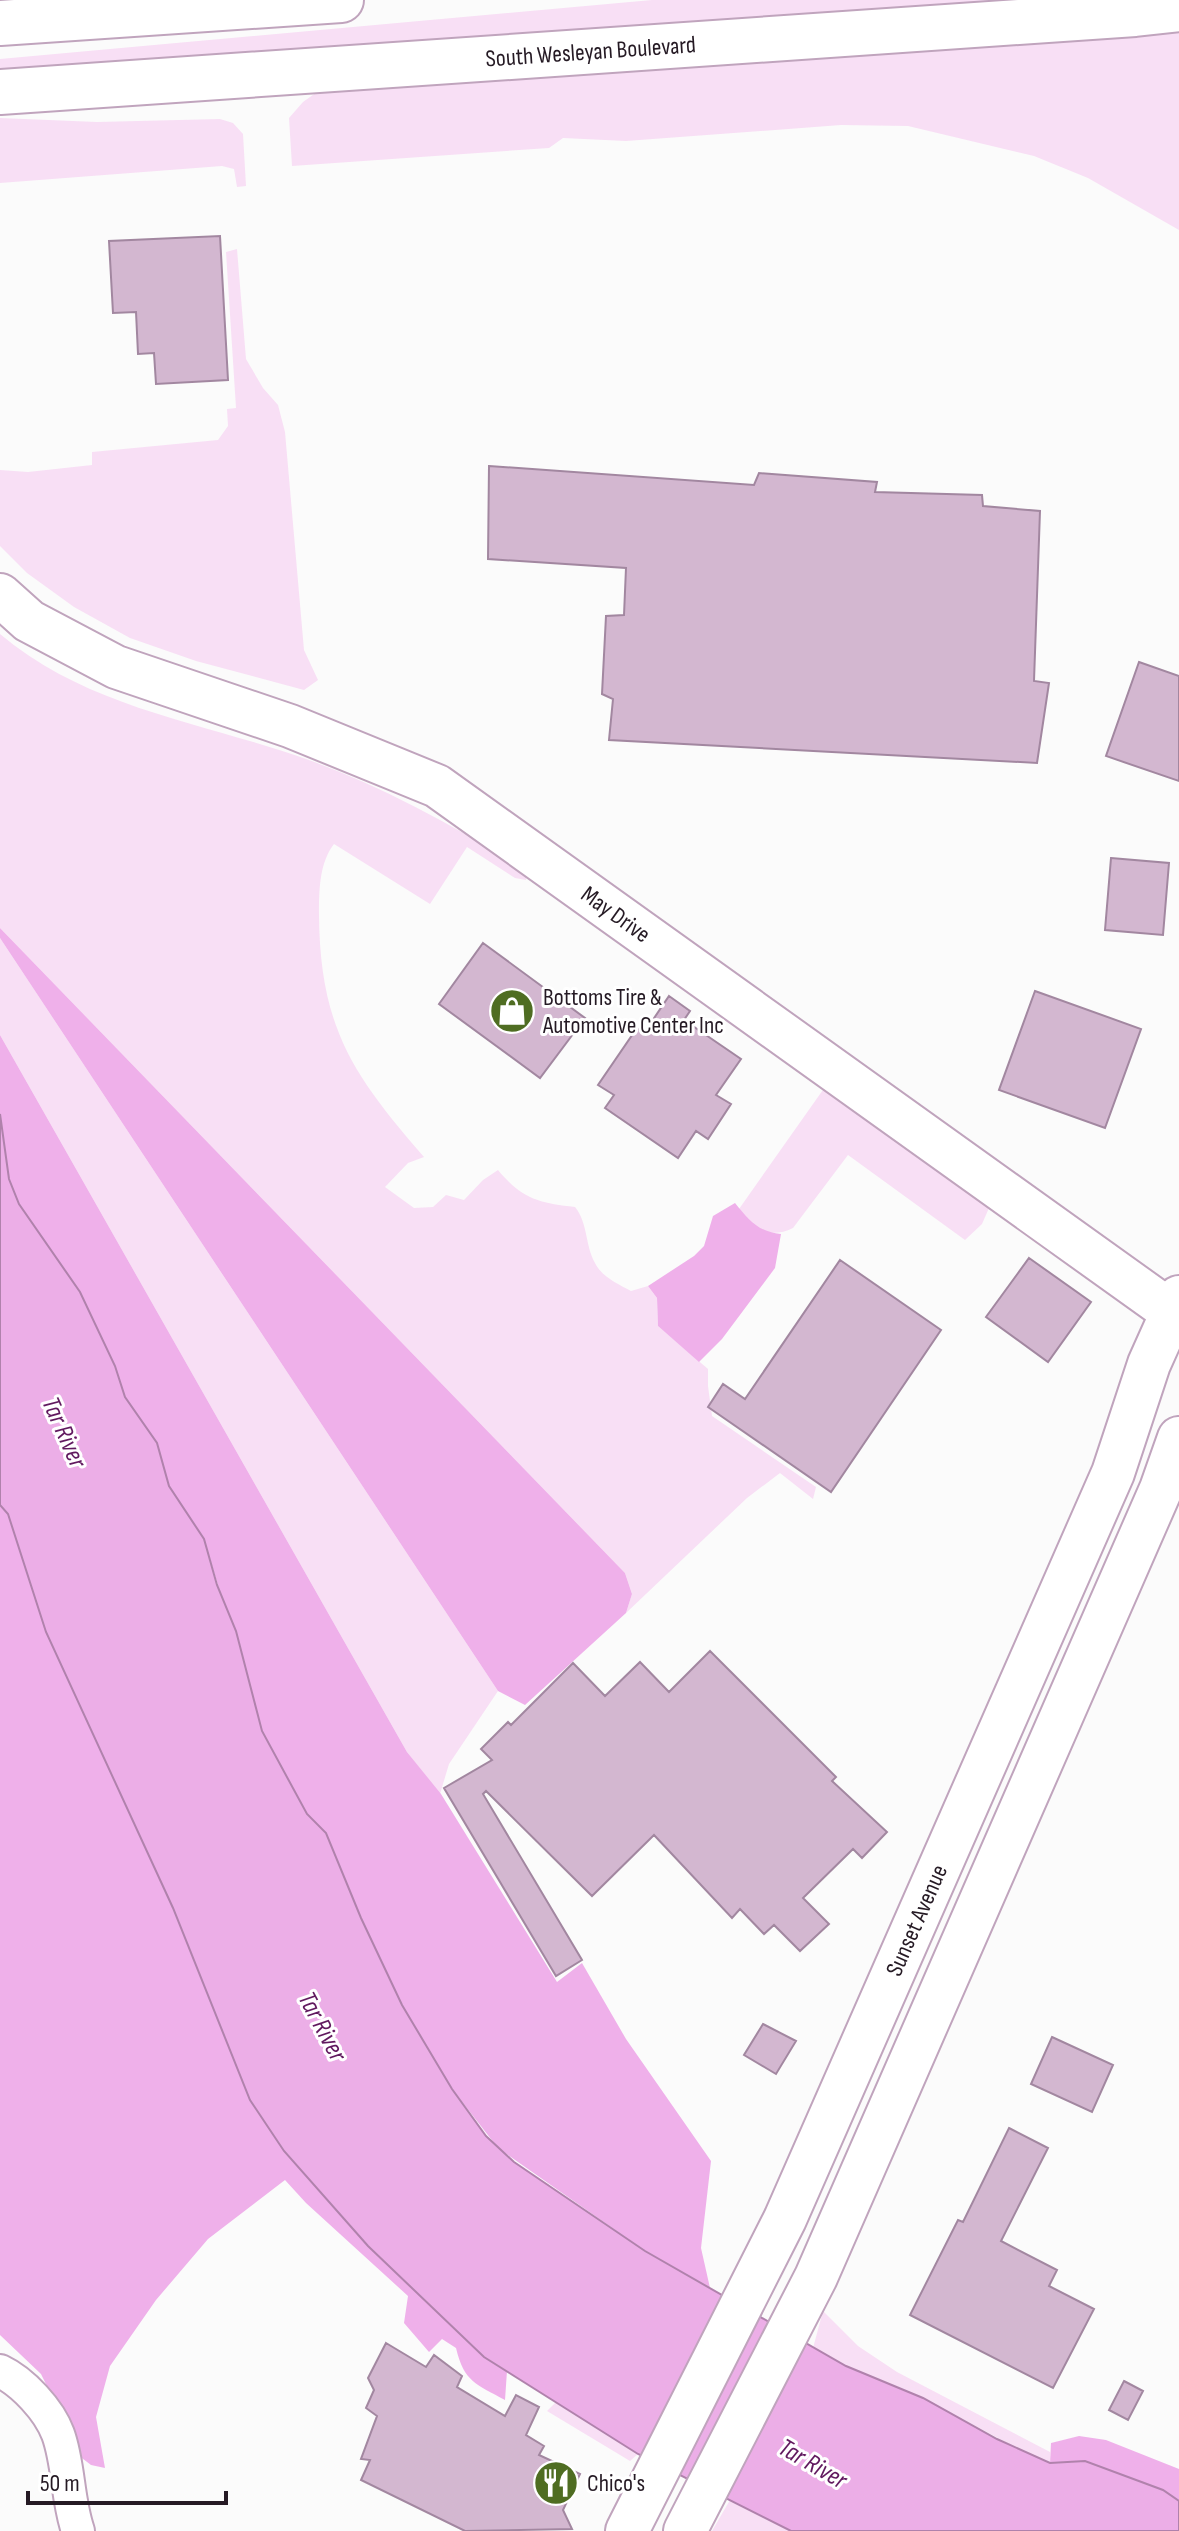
<svg xmlns="http://www.w3.org/2000/svg" width="1179" height="2531" viewBox="0 0 1179 2531" font-family="'Sofia Sans Condensed',sans-serif">
  <rect width="100%" height="100%" fill="#fbfbfb"/>
  <path fill="#f8dff5" d="M652,0H1063L0,78V59Z
    M1179,28V230L1088,178L1034,156L908,126L841,125L626,141L563,138L549,148L292,166L289,118L303,102L317,92Z
    M0,118L97,122L220,119L233,123L243,134L246,186L237,187L234,169L222,166L0,183Z
    M237,249L246,359L263,388L278,405L285,432L304,650L318,680L304,690L196,661L130,638L74,607L27,573L0,546V470L28,472L92,465V452L218,440L228,426L227,409L236,408L226,252Z
    M0,634C89,709 203,722 309,760C386,788 457,828 527,870L526,880L515,878L467,847L430,904L334,844C319,863 319,892 319,915C320,1028 353,1075 424,1157L408,1163L385,1187L414,1208L433,1207L446,1195L464,1200L483,1180L498,1170C522,1199 539,1203 575,1207C588,1223 585,1245 595,1263C602,1277 618,1284 631,1291L648,1286L657,1298L658,1326L708,1369V1386L712,1416L816,1487L813,1499L780,1473L747,1498L626,1613L632,1594L625,1573L0,928Z
    M0,938L498,1691L449,1764L440,1794L407,1752L0,1035Z
    M825,1087L989,1208L982,1224L965,1240L848,1155L793,1228C768,1240 755,1228 739,1209Z
    M823,2311L858,2346L897,2372L1050,2452V2463L1022,2451L923,2398L846,2366L813,2348Z
    M556,2402L638,2454L630,2461L547,2411Z
    M730,2500L791,2531H712Z"/>
  <path fill="#efb0ea" d="M0,928L625,1573L632,1594L626,1613L525,1705L498,1691L0,938Z
    M0,1035L407,1752L441,1794L557,1982L582,1963L626,2039L711,2161L701,2248L710,2288L645,2251L498,2148L452,2089L402,2005L361,1918L326,1833L307,1814L262,1731L204,1539L169,1486L156,1443L125,1397L115,1366L80,1292L19,1204L9,1179L0,1114Z
    M735,1203C749,1220 758,1232 781,1234L775,1268L722,1339L699,1362L658,1326L657,1298L648,1286L694,1256L704,1246L713,1216Z
    M0,1505L8,1514L46,1632L173,1908L250,2100L284,2151L368,2246L484,2357L507,2371L505,2400C476,2384 464,2382 456,2348L442,2339L429,2352L404,2323L408,2296L306,2203L285,2180L208,2239L156,2300L110,2366L96,2417L105,2468L91,2465L74,2452L63,2419L41,2374L0,2335Z
    M1079,2436L1106,2440L1179,2469V2501L1163,2490L1050,2463L1051,2443Z"/>
  <path fill="#ecaee7" stroke="#b082ac" stroke-width="2" d="M0,1114L9,1179L19,1204L80,1292L115,1366L125,1397L157,1443L169,1486L204,1539L217,1585L236,1631L262,1731L307,1814L326,1833L361,1918L402,2005L452,2089L486,2136L514,2162L645,2251L846,2366L923,2398L997,2439L1050,2463L1085,2461L1163,2490L1179,2501V2531H791L638,2454L484,2357L368,2246L284,2151L250,2100L173,1908L46,1632L8,1514L0,1505Z"/>
  <path fill="#d3b7d0" stroke="#a287a0" stroke-width="2" d="M220,236L228,380L156,384L154,353L138,354L136,312L113,313L109,241Z
    M489,466L754,485L759,473L877,482L875,492L982,495L983,506L1040,511L1034,681L1049,683L1037,763L609,740L613,699L602,694L606,616L624,615L626,568L488,559Z
    M1139,662L1179,676V781L1106,756Z
    M1111,858L1169,863L1163,935L1105,930Z
    M483,943L585,1018L540,1078L439,1004Z
    M1035,991L1141,1029L1105,1128L999,1090Z
    M669,996L690,1011L684,1020L741,1059L716,1095L731,1104L708,1139L696,1131L678,1158L605,1108L614,1095L598,1085L637,1028L644,1033Z
    M1029,1258L1091,1302L1048,1362L986,1317Z
    M840,1260L941,1330L831,1492L708,1407L723,1384L745,1399Z
    M710,1651L836,1777L832,1781L887,1832L862,1858L853,1849L803,1898L829,1924L800,1951L774,1925L764,1934L740,1909L732,1918L654,1835L592,1896L486,1791L483,1794L582,1960L556,1976L444,1788L492,1760L481,1749L508,1722L511,1725L573,1663L605,1696L640,1662L669,1692Z
    M763,2024L796,2041L776,2074L744,2055Z
    M1052,2037L1113,2065L1092,2112L1031,2084Z
    M1009,2128L1048,2148L1001,2241L1057,2270L1049,2286L1094,2309L1053,2388L910,2315L958,2220L963,2222Z
    M386,2343L426,2367L434,2355L462,2376L457,2387L505,2416L516,2395L539,2407L526,2435L544,2446L539,2455L580,2474L563,2510L572,2529L465,2531L361,2480L370,2460L361,2459L377,2416L366,2408L374,2390L368,2378Z
    M1124,2381L1143,2391L1128,2420L1109,2410Z"/>
  <g fill="none" stroke-linecap="round" stroke-linejoin="round">
    <g stroke="#c0a4bd" stroke-width="36">
      <path id="minor" d="M0,2371C23,2382 49,2410 58,2434C69,2464 67,2499 78,2531"/>
    </g>
    <g stroke="#c0a4bd" stroke-width="46">
      <g id="major">
        <path id="s1" d="M0,595L29,621L116,667L290,726L437,786L1173,1313L1179,1325"/>
        <path id="s2" d="M627,2531L785,2219L1113,1473L1149,1364L1179,1297"/>
        <path d="M685,2531L816,2277L1161,1489L1179,1438"/>
      </g>
    </g>
    <g stroke="#c0a4bd" stroke-width="48">
      <g id="highway">
        <path d="M0,23L341,0"/>
        <path id="s3" d="M0,92L1135,14L1179,9"/>
      </g>
    </g>
    <use href="#minor" stroke="#fff" stroke-width="32"/>
    <use href="#major" stroke="#fff" stroke-width="42"/>
    <use href="#highway" stroke="#fff" stroke-width="44"/>
  </g>
  <defs>
    <g id="shop-disc" transform="scale(2.3)"><circle r="9.5" fill="#4f6d22" stroke="#fff"/><path d="M-5-2.5h2.3a2.7 3.5 0 0 1 5.4 0H5L5.5 6h-11ZM-1.5-2.5h3a1.5 2.3 0 0 0-3 0Z" fill="#fff"/></g>
    <g id="restaurant-disc" transform="scale(2.3)"><circle r="9.5" fill="#4f6d22" stroke="#fff"/><path d="M-5-6h1v4h1v-4h1v4h1v-4h1v5L-1.5 .5V6h-2V.5L-5-1ZM5-6V6H3V1.5H1.5Q1.5-4 5-6Z" fill="#fff"/></g>
  </defs>
  <g fill-rule="evenodd">
    <use href="#shop-disc" x="512" y="1011"/>
    <use href="#restaurant-disc" x="556" y="2483"/>
  </g>
  <g text-anchor="middle" stroke-width="6" stroke-linejoin="round" paint-order="stroke">
    <g font-size="24" fill="#251a24" stroke="#fff">
      <text dy="8" stroke="none"><textPath href="#s3" startOffset="592">South Wesleyan Boulevard</textPath></text>
      <text dy="8" stroke="none"><textPath href="#s1" startOffset="700">May Drive</textPath></text>
      <text dy="8" stroke="none"><textPath href="#s2" startOffset="676">Sunset Avenue</textPath></text>
    </g>
    <g font-size="24" fill="#251a24" stroke="#fff" text-anchor="start">
      <text x="543" y="1005">Bottoms Tire &amp;<tspan x="543" dy="28">Automotive Center Inc</tspan></text>
      <text x="587" y="2491">Chico's</text>
    </g>
    <g font-size="26" font-style="italic" fill="#61195f" stroke="#fff">
      <text transform="translate(65 1432) rotate(66)" y="9">Tar River</text>
      <text transform="translate(323 2026) rotate(62)" y="9">Tar River</text>
      <text transform="translate(813 2463) rotate(30)" y="9">Tar River</text>
    </g>
  </g>
  <path d="M28 2491v12h198v-12" fill="none" stroke="#251a24" stroke-width="4"/>
  <text x="40" y="2491" font-size="24" fill="#251a24" stroke="#ffffff" stroke-width="6" paint-order="stroke">50 m</text>
</svg>
